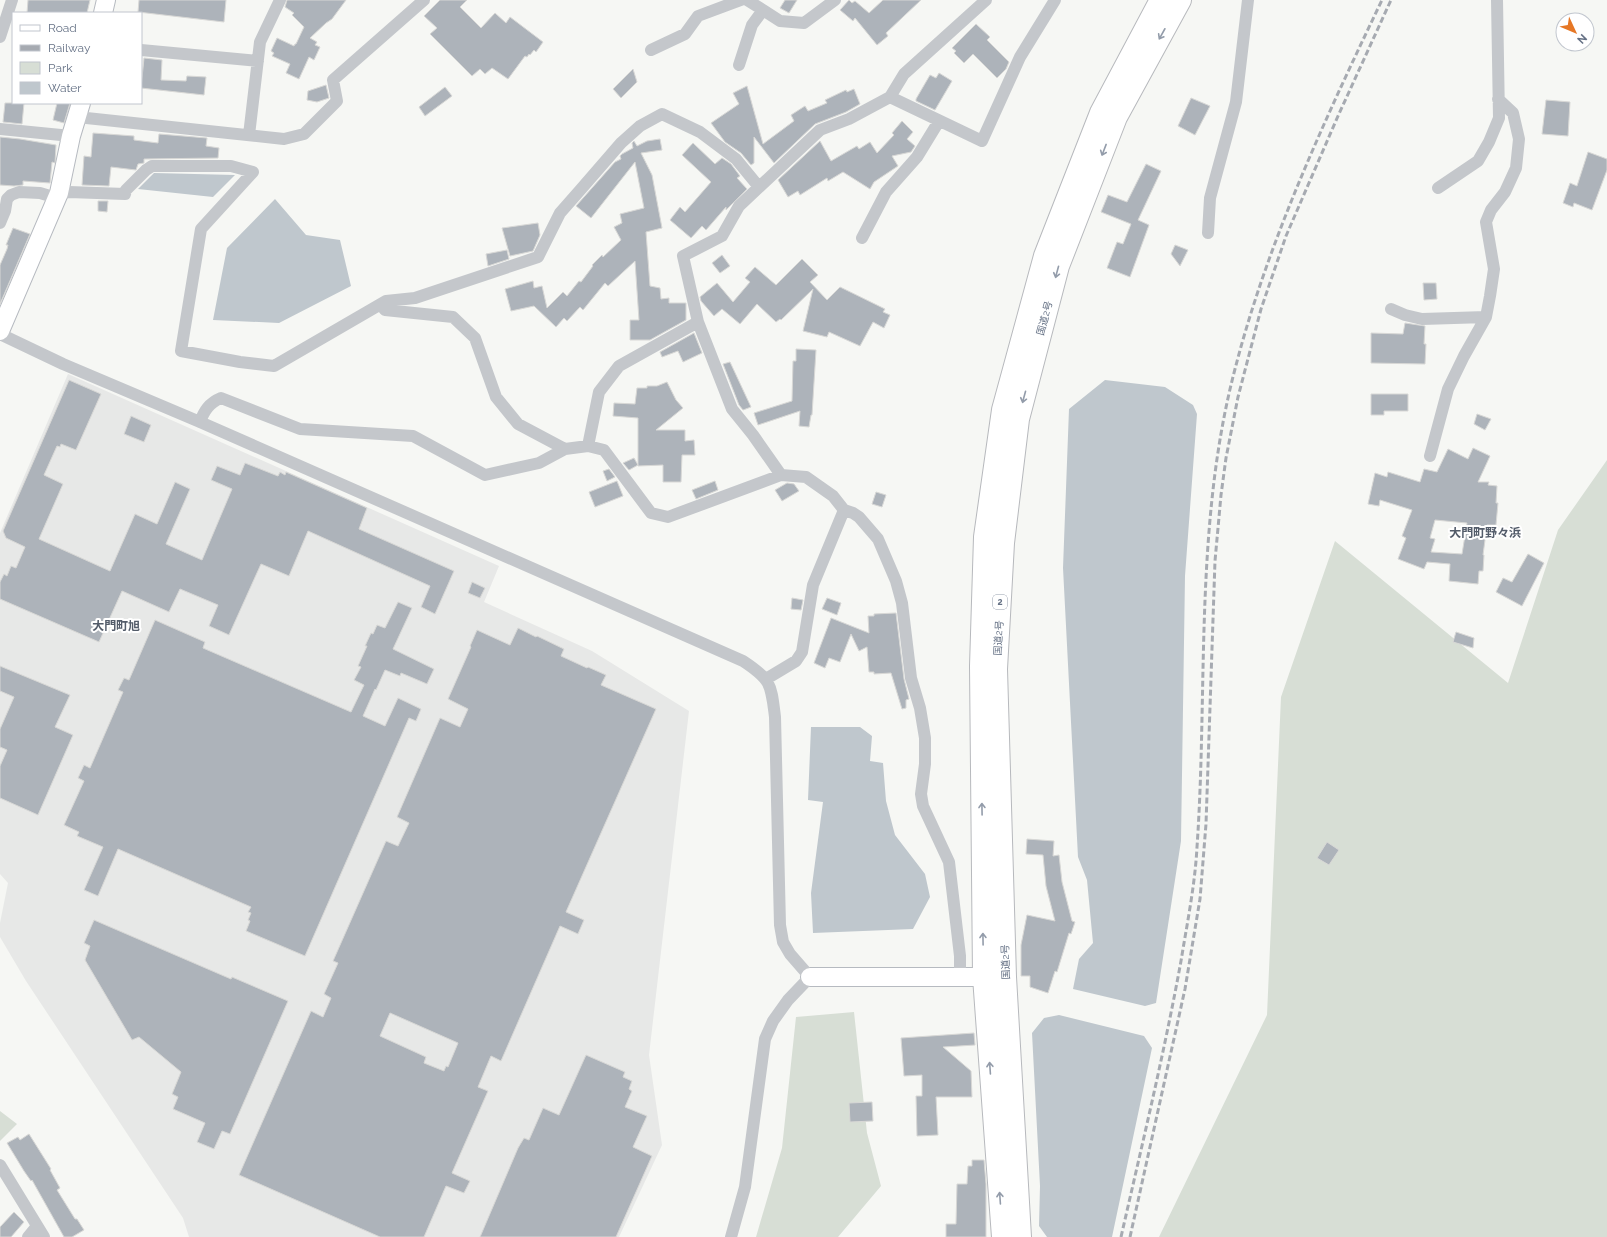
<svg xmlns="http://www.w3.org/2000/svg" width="1607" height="1237" viewBox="0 0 1607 1237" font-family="Raleway,'Noto Sans JP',sans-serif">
  <rect width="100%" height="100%" fill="#f6f7f4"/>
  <path fill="#e7e8e7" d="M68,374L499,566L484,602L592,651L689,711L649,1055L662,1145L619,1237H189L183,1218L26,981L0,937V923L8,883L0,874V533Z"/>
  <path fill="#d7ded5" d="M1607,460V1237H1159L1267,1015L1281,697L1335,541L1508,683L1558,530Z
    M854,1012L867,1133L881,1186L838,1237H756L782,1148L796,1017Z
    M0,1111L17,1124L0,1141Z"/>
  <path fill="#bfc7cd" d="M154,173L235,175L213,197L138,189Z
    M275,199L306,235L340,240L351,286L279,323L213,320L227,248Z
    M1105,380L1165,387L1193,405L1197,414L1185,576L1181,841L1156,1003L1145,1006L1073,989L1079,959L1093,943L1087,880L1078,857L1063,568L1069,409Z
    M811,727H860L872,736L870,761L883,763L886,801L895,835L925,874L930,897L913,929L813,933L811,893L823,802L808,800Z
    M1059,1015L1144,1036L1152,1048L1112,1237H1047L1039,1226L1040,1186L1032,1033L1044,1018Z"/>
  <path fill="#adb3ba" stroke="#d8d8d6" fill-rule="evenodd" d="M28,0H90L87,13H27Z
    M139,0H226L224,22L138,12Z
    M287,0H346L332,19L326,23L310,38L317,42L315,45L320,47L314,60L309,57L299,79L286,73L290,64L272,56L274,53L271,51L277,38L294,46L295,44H296L304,27L292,15L294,13L285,7Z
    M440,0H467L460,7L481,28L495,13L506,23L510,17L543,42L536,52L534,50L530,55L529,54L527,57L525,56L508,79L492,68L485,74L480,69L472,76L430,34L437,28L424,16Z
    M785,0H797L789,13L780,8Z
    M849,0L852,3L855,1L869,13L883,0H921L886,33L888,36L877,45L855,18L853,21L840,10Z
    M976,24L990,37L987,40L1009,62L1006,69L997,78L973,54L964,63L954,53L956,51L952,48Z
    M144,58L162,60L161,80L186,81L187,76L206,77L204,95L141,88Z
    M633,69L637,82L621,98L613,89Z
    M939,73L952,81L935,110L916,101V99L930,75L936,78Z
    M326,85L329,98L317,102L307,100L308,91Z
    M747,86L763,144L794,121L791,115L805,106L808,111L827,103L825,100L846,90L847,92L854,89L860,104L846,112L815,124L774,163L754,137V163L751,165L741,153L725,142L711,123L739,104L733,93Z
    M445,87L452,96L425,116L419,107Z
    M1191,98L1210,106L1195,135L1178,126Z
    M1546,100L1570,102L1568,136L1542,134Z
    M5,103H24L22,124L3,122Z
    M57,103H70L64,123L53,120Z
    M902,121L913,132L907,139L915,146L911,152L892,156L898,166L874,182L870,189L843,172L828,181L827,178L800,195L798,191L788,197L778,180L820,141L831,161L857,146L859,149L870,142L877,153L894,135L892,133Z
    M93,133L134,136V140L158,143L159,134L207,138L206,146L219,148L218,158L144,159V163L138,164L136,170L111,167L109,186L82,185L84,156L91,157Z
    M0,137L20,139L56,145L55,163L52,162L50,183L23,181V185L14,186L0,185Z
    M660,139L662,150L641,153L652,175L662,228L646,232L650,286L660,288L661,299L669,298V303H686V320L650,340H630V320H639L635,261L608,286L605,283L583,310L580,307L567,321L564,318L556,327L534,306L511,311L505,289L533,281L534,288L542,286L547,308L563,292L567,296L579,281L581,282L593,266L592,265L602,255L603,257L621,240L614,227L622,223L620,214L644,208L635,162L591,218L576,206L615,162L621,159L620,156L622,154L633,148L632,143L634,141L637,146L647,141Z
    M693,143L715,164L722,158L731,164L740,176L737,178L747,189L726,210V207L706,230L702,226L691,238L670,220L680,207L685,212L711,182L682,155Z
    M1588,152L1607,159V170L1592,210L1574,203L1573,207L1563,203L1570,183L1577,186Z
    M1146,164L1161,171L1138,220L1149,225L1130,277L1107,268L1117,242L1123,244L1131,224L1101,212L1108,195L1127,202Z
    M98,201H108L107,212L98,211Z
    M538,223L540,235L533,251L510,256L502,228Z
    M13,228L30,234L0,304V265L7,249L8,245H6Z
    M1175,245L1188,250L1180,266L1171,254Z
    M507,250L509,259L488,266L486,254Z
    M722,255L730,266L720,273L712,263Z
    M802,259L818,275L810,282L827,300L840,287L885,309L883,312L890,315L884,328L873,322L860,346L829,332L827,337L803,331L813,289L781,320L780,319L776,322L757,304L740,324L722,309L714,316L701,301L700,297L717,283L733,302L750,282L745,278L755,267L776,285Z
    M1423,283H1436L1437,299L1424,300Z
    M1405,323L1425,326L1424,344H1426L1425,364L1371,363V333L1403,334Z
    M694,333L702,353L683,362L678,351L662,357L660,352Z
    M796,349L816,350L812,415H811L809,427L799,426L800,411L758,425L754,413L792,401L793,361H796Z
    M730,362L751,407L743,410L739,405L723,364Z
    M69,380L101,394L76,450L61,444L60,447L57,446L44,475L63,484L39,539L110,571L135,514L157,524L175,482L190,489L166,544L202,560L232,489L211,480L217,466L240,475L245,463L278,476L280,472L285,475L286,472L367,508L359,529L454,571L435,614L421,607L430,586L308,531L289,576L261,564L229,635L209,626L218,605L180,589L169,612L122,591L99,642L0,599V582L4,574L7,576L11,566L16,568L25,547L6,538L3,531Z
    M667,382L676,400L683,408L656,430H685V441L694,440L695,455H682L681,482H663V465L638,466V418L613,416L614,403L635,404L637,388H647V386H657Z
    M1371,394H1408V411H1384V415H1371Z
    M1477,414L1491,419L1485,430L1474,424Z
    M131,416L151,425L144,442L124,434Z
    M1473,448L1490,456L1478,482H1489L1488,485L1497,486L1496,503H1498L1496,525H1487L1483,555H1484L1483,571H1479L1478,584L1449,581L1450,564L1427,562L1424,569L1398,559L1406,538L1402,536L1412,510L1380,500L1379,506L1368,504L1375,473L1387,477L1388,472L1420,482L1424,469L1437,472L1448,449L1468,459ZM1435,520L1467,523L1462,554L1431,552L1435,539L1430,538Z
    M634,458L638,465L629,470L623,463Z
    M609,469L615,477L607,481L603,471Z
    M617,481L623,496L595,507L589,492Z
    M715,481L718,490L696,499L692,490Z
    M787,483L794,484L799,491L782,501L775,490Z
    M876,492L886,495L882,507L872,504Z
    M1528,554L1544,563L1522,606L1496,592L1503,578L1512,582Z
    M472,582L485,588L480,598L468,593Z
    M792,598L803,600L801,610L791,609Z
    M827,598L841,603L837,615L822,609Z
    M398,602L412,608L393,649L434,669L427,684L401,673L400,676L385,670L376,690L375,689L363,716L385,726L398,698L421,709L416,721L409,718L305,956L246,931L250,921L248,920L251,913L248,912L251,907L118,849L98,896L84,890L103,847L77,836L79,832L64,825L84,781L78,778L84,765L90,768L123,692L118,690L124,678L129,680L155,620L205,642L203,648L351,712L364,685L354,680L361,667L358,666L367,646H365L371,633L373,634L377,625L385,628Z
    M896,613L904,679L909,699L906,700V708L902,709L891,673L874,674V672H869L867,647L859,651L851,634L840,662L829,658L825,668L814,663L831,618L869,633L868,616H874V614Z
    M518,628L536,637L537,636L564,649L561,656L587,668L588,667L606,675L601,685L656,709L566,912L584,920L578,934L560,926L501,1061L491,1056L478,1087L488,1091L452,1173L470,1181L464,1193L446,1186L424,1237H380L239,1175L311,1011L323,1017L331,998L324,994L338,963L333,961L386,841L398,846L409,823L397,817L440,718L460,727L468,709L448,699L471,647L470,646L477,630L510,645ZM390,1013L458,1043L448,1067L446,1066L444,1071L424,1063L426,1057L380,1036Z
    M1456,632L1474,638L1473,648L1453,642Z
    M0,666L70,695L55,727L73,735L38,815L0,798V766L7,750L0,747V729L14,697L0,691Z
    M1027,839L1054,841L1053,856L1059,855L1062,882L1072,921L1075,922L1071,934L1069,933L1057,972L1055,971L1048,993L1030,987V976H1021V945L1027,915L1055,921L1046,886L1043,855L1026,854Z
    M1327,842L1339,850L1329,865L1317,858Z
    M94,920L231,979L232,977L288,1001L230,1134L222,1131L214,1149L197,1142L205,1123L173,1109L178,1097L172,1094L181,1072L139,1037L132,1040L85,960L90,946L84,943Z
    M974,1033L975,1045L943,1047L971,1071L972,1097H936L938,1135L917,1136L916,1096H922V1075L904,1076L901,1038Z
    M586,1055L625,1072L623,1077L632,1081L629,1089L632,1091L625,1107L647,1116L633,1147L652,1156L616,1237H480L518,1148L524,1138L529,1140L543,1108L559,1115Z
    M872,1102L873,1121L850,1122L849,1103Z
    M29,1134L51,1169L50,1170L60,1188L57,1190L75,1219H77L84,1230L72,1237H64L32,1180L31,1181L24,1171L7,1143L18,1137L20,1140Z
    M972,1160H984L986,1184V1237H946V1224H956L957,1184H967L968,1166H972Z
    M14,1212L24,1222L11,1237H0V1227Z"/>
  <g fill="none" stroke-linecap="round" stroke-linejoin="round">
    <g stroke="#b6bac0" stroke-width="20">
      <path id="secondary" d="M103,13L106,0
        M0,331L59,193L71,136L81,103
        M810,977H998"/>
    </g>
    <g stroke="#b7b9bd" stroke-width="24">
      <path id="highway" d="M1003,1237L984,977L981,666L985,537L1003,410L1045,256L1101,113L1161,0
        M1020,1237L1005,977L996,669L1003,543L1018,419L1058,266L1116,117L1180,0"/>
    </g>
    <path stroke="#c4c7cb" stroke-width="12" d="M747,0L763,10
      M0,37L12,0
      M141,50L258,61
      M651,50L685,34L698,16L741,0
      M739,65L752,25L763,10L780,21L804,23L835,0
      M890,97L982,141L1020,57L1055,0
      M77,117L284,139L304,134L337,101L333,80L424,0
      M0,129L71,136
      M249,135L260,42L280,0
      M1438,188L1478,161L1489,142L1499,118L1497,0
      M0,223L5,211L7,199L11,195L19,192L40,193L50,196L69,192L125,194L126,190L146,170L152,166H231L253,172L201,229L181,351L240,362L274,366L386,301L415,298L538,257L560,213L582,188L621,143L640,126L662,114L700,132L736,159L759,187
      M1208,233L1210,198L1236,102L1248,0
      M862,238L886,192L917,157L939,121
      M381,305L385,310L453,317L475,338L496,397L518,424L565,449
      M1391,309L1405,315L1422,319L1486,317
      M0,334L63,364L200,422L743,661C772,680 771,685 775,717L780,925L783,942L790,954L810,977L788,1000L773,1021L765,1039L745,1187L731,1237
      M200,422C204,411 209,403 221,398L300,429L413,436L485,475L539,463L565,449L588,446L604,450L651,513L668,517L781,475L806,477L833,496L844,510L813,585L802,652L796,661L766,679
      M588,446L599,392L619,366L698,322
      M1430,456L1448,389L1464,356L1486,317L1490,296L1494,269L1486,222L1491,210L1505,192L1516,168L1519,139L1513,113L1498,99
      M781,475L753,435L732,409L698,322L683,256L722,236L739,206L820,130L849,119L890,97L904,74L986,0
      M844,510L853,513L859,517L878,539L896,581L902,603L911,678L920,708L925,738V764L921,794L923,806L949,862L960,956V978
      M0,1165L44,1237
      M28,1237L37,1226"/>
    <use href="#secondary" stroke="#fff" stroke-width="18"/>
    <use href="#highway" stroke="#fff" stroke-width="22"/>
    <path stroke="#a6aab1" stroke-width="3" stroke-dasharray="6 3" stroke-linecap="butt" d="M1121,1237C1142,1145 1164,1054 1181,961C1187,924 1195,885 1197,847C1208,688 1194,525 1235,369C1268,241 1325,119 1382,0
      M1130,1237L1185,989L1200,899L1206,824L1215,561L1221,495L1226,458L1238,397L1261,309L1286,236L1338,116L1391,0"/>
  </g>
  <defs><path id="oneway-shaft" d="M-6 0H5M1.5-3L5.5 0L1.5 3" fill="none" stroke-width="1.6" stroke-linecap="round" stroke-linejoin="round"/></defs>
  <g stroke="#939caa">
    <use href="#oneway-shaft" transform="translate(1162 34) rotate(119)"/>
    <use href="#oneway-shaft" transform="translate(1104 150) rotate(111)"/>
    <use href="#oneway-shaft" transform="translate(1057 272) rotate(105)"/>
    <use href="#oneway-shaft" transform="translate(1024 397) rotate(105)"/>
    <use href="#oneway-shaft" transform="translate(982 809) rotate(-91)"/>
    <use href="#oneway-shaft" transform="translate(983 939) rotate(-91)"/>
    <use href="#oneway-shaft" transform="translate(990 1068) rotate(-94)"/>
    <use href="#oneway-shaft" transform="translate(1000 1198) rotate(-94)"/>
  </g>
  <g text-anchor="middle" stroke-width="4" stroke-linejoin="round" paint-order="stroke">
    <rect fill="#fff" stroke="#939caa" stroke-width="1" x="993" y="595" width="14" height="14" rx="3"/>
    <g font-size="9" font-weight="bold" fill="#657185">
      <text x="1000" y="605">2</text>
    </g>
    <g font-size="10" fill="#657185" stroke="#fff">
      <text transform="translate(1044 318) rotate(-75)" y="4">国道2号</text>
      <text transform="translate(998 638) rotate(-87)" y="4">国道2号</text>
      <text transform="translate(1005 962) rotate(-92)" y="4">国道2号</text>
    </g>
    <g font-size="12" font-weight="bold" fill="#535c6a" stroke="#fff">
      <text x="1485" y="537">大門町野々浜</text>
      <text x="116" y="630">大門町旭</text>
    </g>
  </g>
  <rect x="12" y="12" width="130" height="92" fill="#ffffff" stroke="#c1c6ce"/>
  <rect x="20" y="25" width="20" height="6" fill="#ffffff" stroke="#c1c6ce"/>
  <text x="48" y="32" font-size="12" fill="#657185">Road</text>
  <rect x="20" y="45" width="20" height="6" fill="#a6aab1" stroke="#c1c6ce"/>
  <text x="48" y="52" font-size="12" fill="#657185">Railway</text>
  <rect x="20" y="62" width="20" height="12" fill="#d7ded5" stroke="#c1c6ce"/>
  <text x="48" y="72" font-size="12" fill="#657185">Park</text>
  <rect x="20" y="82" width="20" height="12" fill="#bfc7cd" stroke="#c1c6ce"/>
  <text x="48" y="92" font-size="12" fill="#657185">Water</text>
  <g transform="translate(1575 32) rotate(134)"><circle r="19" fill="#ffffff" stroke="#c1c6ce"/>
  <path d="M0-3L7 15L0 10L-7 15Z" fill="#e67725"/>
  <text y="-6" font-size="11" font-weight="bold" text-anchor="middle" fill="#657185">N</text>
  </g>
</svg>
